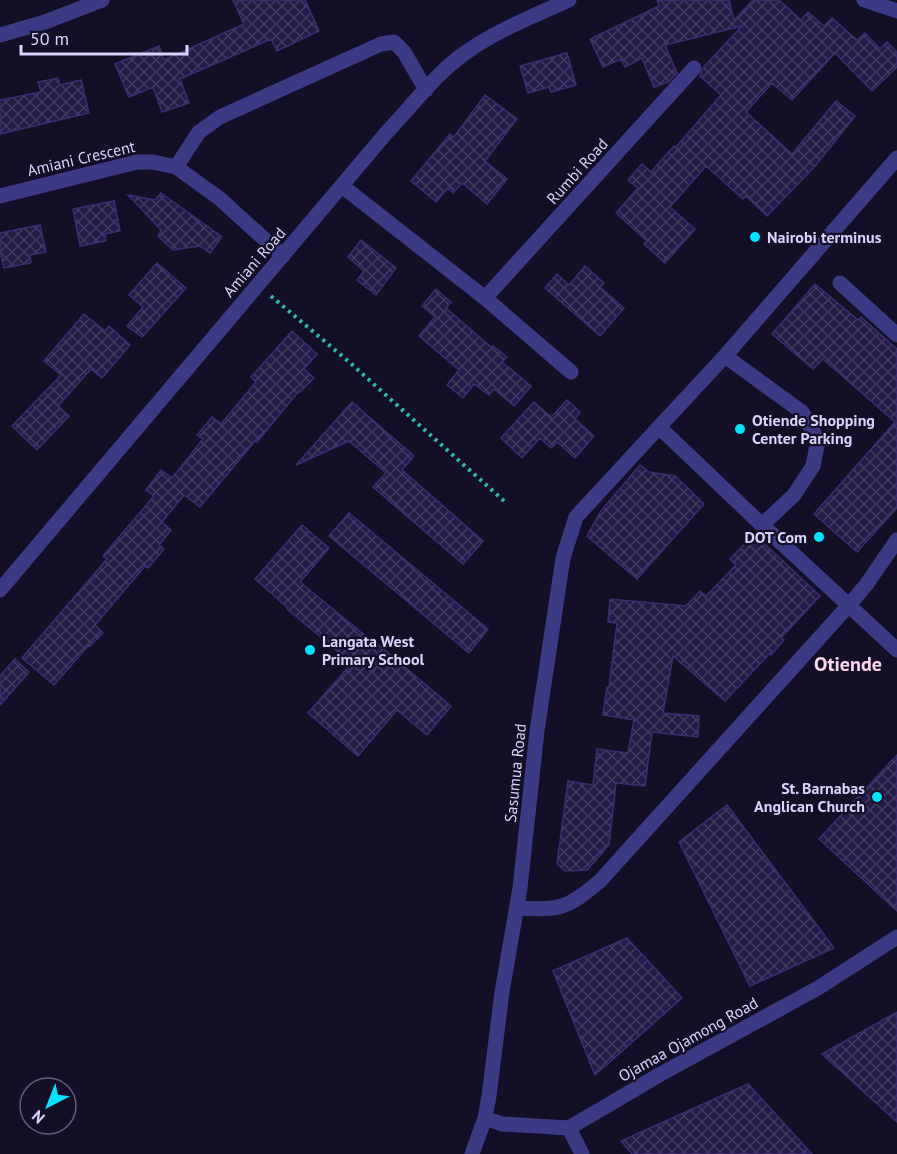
<svg xmlns="http://www.w3.org/2000/svg" width="897" height="1154" viewBox="0 0 897 1154" font-family="'PT Sans',sans-serif">
  <defs>
    <pattern id="building-cross-hatch" width="8" height="8" patternUnits="userSpaceOnUse" patternTransform="scale(1.5)"><rect width="8" height="8" fill="#241b47"/><path d="M0 0l8 8M0 8l8-8" fill="none" stroke="#433b63"/></pattern>
  </defs>
  <rect width="100%" height="100%" fill="#130f26"/>
  <path fill="url(#building-cross-hatch)" stroke="#3b2d73" stroke-width="1.5" d="M233,0H305L319,31L277,51L271,39L180,79L189,103L162,112L153,87L129,97L115,64L159,46L164,60L244,24Z
    M657,0H729L734,20L753,0H779L801,20L808,12L824,26L832,18L857,40L865,33L880,49L887,42L897,52V67L872,91L835,53L792,100L772,83L746,112L792,154L836,101L855,116L816,165L767,216L746,196L743,199L706,166L670,207L695,229L665,263L644,244L647,241L616,213L638,188L628,180L642,164L651,172L674,146L676,147L721,95L700,76L703,68L742,26L665,45L677,73L668,82L654,87L642,58L625,67L621,59L603,67L590,39L659,6Z
    M567,53L576,85L551,92L549,87L528,93L520,66Z
    M58,78L60,85L81,80L89,113L0,134V100L41,92L38,82Z
    M485,95L517,119L485,161L507,179L487,204L462,183L453,193L448,188L436,202L411,181L450,134L454,137Z
    M161,193L222,237L210,253L200,246L173,250L158,236L161,230L128,195L155,200Z
    M114,201L120,231L105,234L106,241L80,246L73,209Z
    M40,225L46,252L30,255L31,263L4,268L0,252V233Z
    M361,240L396,268L376,295L357,280L364,271L348,257Z
    M157,263L186,288L142,337L127,326L143,307L129,295Z
    M585,266L604,283L600,287L624,308L600,336L545,288L557,274L569,285Z
    M815,284L858,320L861,317L897,349V508L857,552L814,514L895,422L823,359L813,369L772,334Z
    M436,289L451,302L446,308L492,348L493,346L507,357L502,362L531,386L514,406L494,389L489,395L474,384L463,398L447,385L459,370L419,336L435,317L422,306Z
    M84,314L105,331L109,326L130,345L102,378L91,369L58,406L69,416L37,450L12,426L61,375L44,361Z
    M292,331L317,354L304,369L314,378L300,392L299,391L257,442L255,441L200,507L184,495L162,522L171,530L159,545L164,549L148,568L145,566L95,625L103,633L90,646L89,645L54,685L22,658L107,559L103,556L154,496L146,490L161,470L172,478L203,439L197,435L212,417L221,424L256,382L251,377Z
    M567,400L580,412L575,419L594,436L575,458L557,442L551,448L540,438L522,458L501,438L534,402L551,417Z
    M352,402L414,456L402,470L483,541L463,564L373,487L386,473L349,441L296,465Z
    M640,465L649,472L675,476L704,504L637,579L587,536L601,511Z
    M349,513L488,629L469,653L329,536Z
    M302,525L329,548L300,582L373,642L374,641L451,706L427,735L397,710L358,756L308,713L352,663L287,609L288,608L255,579Z
    M754,534L820,596L781,638L784,640L771,655L770,653L725,701L673,656L663,713L699,716L698,737L652,732L645,786L616,783L609,845L587,870L565,871L557,864L568,781L593,785L597,749L628,753L634,720L603,715L607,687H609L617,623L608,622L610,599L686,606L700,591L706,596L736,565L730,559Z
    M15,659L29,672L0,705V676Z
    M897,755V911L819,839Z
    M727,805L834,948L750,986L679,842Z
    M627,938L682,998L595,1075L553,971Z
    M897,1012V1122L822,1054Z
    M748,1084L812,1154H632L621,1141Z"/>
  <g fill="none" stroke-linecap="round" stroke-linejoin="round">
    <path stroke="#2fb8b0" stroke-width="4" stroke-dasharray="3 4.5" stroke-linecap="butt" d="M271,296L348,361L504,501"/>
    <path stroke="#3d3a85" stroke-width="15" d="M864,0L897,11
      M0,35L45,22L102,0
      M897,158L725,356L659,427L762,525L897,650
      M176,167L199,132L220,117L381,44L394,42L404,52L426,90
      M342,186L485,298L571,372
      M0,196L137,162H153L176,167L219,198L283,256
      M840,283L897,335
      M485,298L694,68
      M725,356L802,412L818,440L813,466L794,495L762,525
      M0,590L387,132C412,106 435,74 465,53C495,31 536,15 569,0
      M517,908C562,910 566,909 600,881L849,605L866,585L897,540
      M485,1118L502,1124L569,1128L659,1075L818,988L897,937
      M569,1128L582,1154
      M472,1154L485,1118L489,1096L502,992L520,888L537,731L563,558L576,517L659,427"/>
  </g>
  <g fill="#00e5ff" stroke="#130f26" stroke-width="2">
    <circle cx="755" cy="237" r="6"/>
    <circle cx="740" cy="429" r="6"/>
    <circle cx="819" cy="537" r="6"/>
    <circle cx="310" cy="650" r="6"/>
    <circle cx="877" cy="797" r="6"/>
  </g>
  <g text-anchor="middle" stroke-width="4.5" stroke-linejoin="round" paint-order="stroke">
    <g font-size="16" fill="#d9d4ff" stroke="#130f26">
      <text transform="translate(81 158) rotate(-13)" y="6">Amiani Crescent</text>
      <text transform="translate(577 171) rotate(-48)" y="6">Rumbi Road</text>
      <text transform="translate(254 262) rotate(-49)" y="6">Amiani Road</text>
      <text transform="translate(515 773) rotate(-84)" y="6">Sasumua Road</text>
      <text transform="translate(688 1039) rotate(-29)" y="6">Ojamaa Ojamong Road</text>
    </g>
    <g font-size="16" font-weight="bold" fill="#d9d4ff" stroke="#130f26" text-anchor="start">
      <text x="767" y="243">Nairobi terminus</text>
      <text x="752" y="426">Otiende Shopping<tspan x="752" dy="18">Center Parking</tspan></text>
      <text x="807" y="543" text-anchor="end">DOT Com</text>
      <text x="322" y="647">Langata West<tspan x="322" dy="18">Primary School</tspan></text>
      <text x="865" y="794" text-anchor="end">St. Barnabas<tspan x="865" dy="18">Anglican Church</tspan></text>
    </g>
    <g font-size="20" font-weight="bold" fill="#ffd6f0" stroke="#130f26">
      <text x="848" y="671">Otiende</text>
    </g>
  </g>
  <g transform="translate(48 1106) rotate(222)"><circle r="28" fill="#130f26" stroke="#625e7d" stroke-width="1.5"/>
  <path d="M0-4.5L10 22L0 15L-10 22Z" fill="#00e5ff"/>
  <text y="-9" font-size="16" font-weight="bold" text-anchor="middle" fill="#d9d4ff">N</text>
  </g>
  <path d="M21 45v9h166v-9" fill="none" stroke="#d9d4ff" stroke-width="3"/>
  <text x="30" y="45" font-size="18" fill="#d9d4ff" stroke="#130f26" stroke-width="4.5" paint-order="stroke">50 m</text>
</svg>
